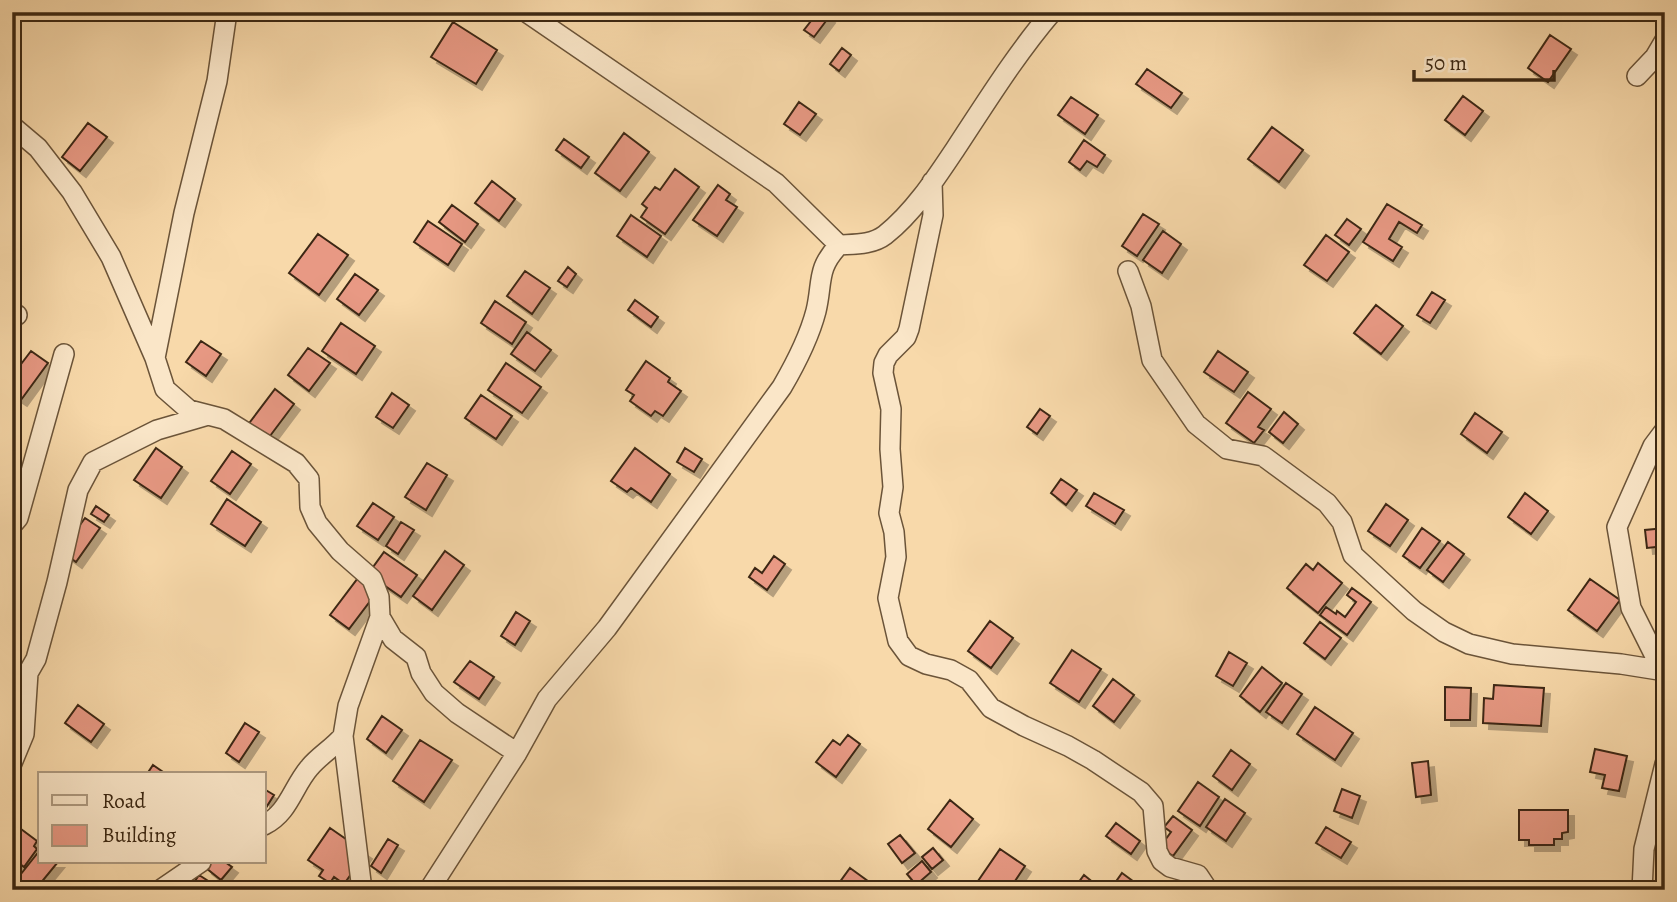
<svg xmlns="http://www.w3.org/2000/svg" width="1677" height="902" viewBox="0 0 1677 902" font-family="Alegreya,serif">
  <defs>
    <filter id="shadow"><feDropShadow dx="6" dy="6" stdDeviation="0" flood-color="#0004"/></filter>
  </defs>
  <rect width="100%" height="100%" fill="#f8d9aa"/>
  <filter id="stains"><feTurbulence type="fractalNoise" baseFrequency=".00286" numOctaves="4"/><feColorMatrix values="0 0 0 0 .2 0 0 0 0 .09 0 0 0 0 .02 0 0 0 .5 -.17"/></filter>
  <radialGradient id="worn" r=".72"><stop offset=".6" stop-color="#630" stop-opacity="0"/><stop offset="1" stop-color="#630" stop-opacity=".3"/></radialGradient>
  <path fill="#e89984" stroke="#3c2813" stroke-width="2" filter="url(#shadow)" d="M818,12H822L829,17L814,37L804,30Z
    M453,22L497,50L476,84L431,57Z
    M1550,35L1571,49L1548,82L1528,68Z
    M842,48L851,55L839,71L830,64Z
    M1147,69L1182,93L1171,108L1136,84Z
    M1463,96L1483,111L1465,135L1445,120Z
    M1071,97L1098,115L1085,134L1058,115Z
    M799,102L816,114L800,135L784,124Z
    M88,123L107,137L80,171L62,157Z
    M1272,127L1303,150L1279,182L1248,159Z
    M624,133L649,152L620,191L595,173Z
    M564,139L589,157L581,168L556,150Z
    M1084,140L1105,155L1097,167L1087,161L1080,170L1069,162Z
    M675,169L699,187L665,234L641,217L647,208L642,204L655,187L660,190Z
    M492,181L515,199L499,221L475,203Z
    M718,185L730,194L726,200L737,207L717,236L693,220Z
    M1387,204L1422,225L1417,233L1399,222L1389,239L1402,247L1393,261L1363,242Z
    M452,205L478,224L465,242L439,222Z
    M1143,214L1159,224L1137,256L1122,246Z
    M631,215L661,236L647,257L617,236Z
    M1347,219L1361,229L1349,245L1335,235Z
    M428,221L462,244L448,265L414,242Z
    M1163,231L1181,244L1162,273L1143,260Z
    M318,234L348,255L319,295L289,273Z
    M1326,235L1349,252L1327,281L1304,265Z
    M568,267L576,274L567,287L558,281Z
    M525,271L550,288L532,314L507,296Z
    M355,274L378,290L359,315L337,299Z
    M1432,292L1445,300L1430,323L1417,315Z
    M635,300L658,317L651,327L628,310Z
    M495,301L526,322L512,344L481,323Z
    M1376,305L1403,326L1381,354L1354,333Z
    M341,323L375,346L356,374L322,351Z
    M527,332L551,350L535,371L511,354Z
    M201,341L221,354L206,376L186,362Z
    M308,348L330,363L309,391L288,375Z
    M31,351L48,363L21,400L12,394V376Z
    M1218,351L1248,372L1234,392L1204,372Z
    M646,361L670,378L668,382L681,391L663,416L655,411L651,416L630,401L634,395L626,390Z
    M506,363L541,387L522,413L488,390Z
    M275,389L294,404L267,440L247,426Z
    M1248,392L1271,409L1258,427L1264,430L1254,443L1226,423Z
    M392,393L409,405L393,428L376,417Z
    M481,395L512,416L496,439L465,418Z
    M1040,409L1050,416L1037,434L1027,427Z
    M1284,412L1298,424L1283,443L1269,432Z
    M1475,413L1502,432L1487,453L1461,434Z
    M156,448L182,467L161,498L134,480Z
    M635,448L670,474L651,502L631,488L627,492L611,481Z
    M685,448L702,459L694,472L677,462Z
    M232,451L251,464L230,494L211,481Z
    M12,458L27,469L18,482L12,478Z
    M427,463L447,475L426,510L405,497Z
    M1061,479L1077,490L1066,505L1051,493Z
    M1094,493L1124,510L1115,524L1086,506Z
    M1525,493L1548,511L1531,534L1508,517Z
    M227,499L261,522L245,546L211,524Z
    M373,503L394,517L378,540L357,526Z
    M1386,504L1408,520L1390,546L1368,531Z
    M96,506L109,515L104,522L91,514Z
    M85,518L100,528L76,562L61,551Z
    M401,522L414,530L398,554L386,546Z
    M1422,528L1440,541L1420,568L1403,556Z
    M1665,528V546L1647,548L1645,530Z
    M1448,542L1464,554L1443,582L1427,570Z
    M445,551L464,565L432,610L413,596Z
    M384,552L417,575L401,597L368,574Z
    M774,556L785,564L767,590L749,577L755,568L762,573Z
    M1318,563L1342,583L1318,613L1287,588L1306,564L1313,570Z
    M358,578L377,592L349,629L330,615Z
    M1590,579L1620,600L1597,631L1568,610Z
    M1352,588L1371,602L1347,635L1320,615L1326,607L1336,614L1337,611L1345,617L1356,602L1347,595Z
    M516,612L530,621L515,645L501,636Z
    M990,621L1013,638L991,668L968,651Z
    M1320,622L1341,638L1325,659L1304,643Z
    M1072,650L1101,669L1079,702L1050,683Z
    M1229,652L1247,663L1233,686L1216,676Z
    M470,661L494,677L479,699L454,682Z
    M1262,667L1282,683L1260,712L1240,696Z
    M1113,679L1134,695L1114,722L1093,706Z
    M1286,683L1302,694L1282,723L1266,712Z
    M1494,685L1544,688L1541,726L1483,723L1484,698L1493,699Z
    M1445,687L1471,688L1470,720H1445Z
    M78,705L104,724L91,742L65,723Z
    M1315,707L1353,733L1335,760L1297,734Z
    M382,716L402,730L386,753L367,739Z
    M245,723L259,732L239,762L226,753Z
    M848,735L860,744L836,777L816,762L833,740L840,745Z
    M420,740L452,760L424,802L393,781Z
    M1595,749L1627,756L1619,791L1602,788L1605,775L1590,772Z
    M1231,750L1250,764L1232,790L1213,776Z
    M1428,761L1431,795L1416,797L1412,763Z
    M153,765L166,774H147Z
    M1198,782L1219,797L1200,826L1178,811Z
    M264,789L274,795L264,811Z
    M1342,789L1360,796L1352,818L1334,811Z
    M1225,799L1245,813L1226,841L1206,827Z
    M950,800L973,819L951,847L928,829Z
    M1519,810H1568V832L1562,833V839H1554V845H1529V840H1519Z
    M1173,816L1192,830L1173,856L1160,847L1171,832L1164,827Z
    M13,823L37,841L34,846L37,849L24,867L20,864L13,874Z
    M1116,823L1140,841L1131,854L1106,836Z
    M1326,827L1351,842L1341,858L1316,843Z
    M330,828L366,853L344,884L334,877L330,883L319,876L323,870L308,860Z
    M900,835L915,853L902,863L888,844Z
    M388,839L398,845L381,873L371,866Z
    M933,848L943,860L932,869L922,857Z
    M1000,849L1025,866L1009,890H990L978,881Z
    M40,850V862H58L35,890H30L17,879Z
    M922,861L931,872L916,885L907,874Z
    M210,862H225L232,867L221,880L206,868Z
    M850,868L872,884L868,890H834Z
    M1122,873L1145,890H1110Z
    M199,875L216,886L213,890H189Z
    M1084,875L1100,888L1099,890H1073Z"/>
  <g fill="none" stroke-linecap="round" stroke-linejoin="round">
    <g stroke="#6b5439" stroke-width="22">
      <path id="minor" d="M526,12L776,183L839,245C854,244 872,245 885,235C914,212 936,178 956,148C987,101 1016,54 1052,12
        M1637,76L1655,57L1665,40
        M12,126L38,148L72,192L111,257L155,358L165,389L189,410L224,419L296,463L309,479L310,507L317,523L340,551L372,579L379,597L380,617L393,639L416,657L421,673L434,693L457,713L517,753
        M932,182L933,215L909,329L906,337L888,355L884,363L883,373L891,409L890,449L893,487L889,513L894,532L896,557L888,598L898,641L909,656L926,664L951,670L969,680L991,708L1024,726L1068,746L1093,760L1141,792L1153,806L1157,851L1162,861L1170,867L1198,875L1208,890
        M1128,271L1141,306L1152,360L1196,424L1227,449L1263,456L1327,503L1342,522L1353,555L1414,611L1444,632L1469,644L1512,654L1621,664L1665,671
        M12,315H17
        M155,358L184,213L217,81L227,12
        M12,525L18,518L64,354
        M1663,672L1631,608L1617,527L1653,446L1665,430
        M12,763L24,734L28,673L36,659L57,582L78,490L93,462L157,430L205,416
        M264,825C289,813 293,786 310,767C319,756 333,748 343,736
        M160,890L201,862
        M362,890L343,736L348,706L380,617
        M429,890L517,753L547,699L607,628L782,387C796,363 809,338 816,311C823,282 816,269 839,245
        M1642,890L1644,849L1665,764"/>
    </g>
    <use href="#minor" stroke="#fae6c8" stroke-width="19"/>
  </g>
  <rect width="1677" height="902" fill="none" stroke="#f8d9aa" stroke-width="42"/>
  <rect x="14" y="14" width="1649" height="874" fill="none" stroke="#3c2813" stroke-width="3.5"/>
  <rect x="21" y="21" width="1635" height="860" fill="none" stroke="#3c2813" stroke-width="2"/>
  <rect x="38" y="772" width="228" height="91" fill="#fae6c8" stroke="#ae9a80" stroke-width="2"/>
  <rect x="52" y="795" width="35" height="10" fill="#fae6c8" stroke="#ae9a80" stroke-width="2"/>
  <text x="102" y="808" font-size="21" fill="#3c2813">Road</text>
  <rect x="52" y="825" width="35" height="21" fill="#e89984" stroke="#ae9a80" stroke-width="2"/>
  <text x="102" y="842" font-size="21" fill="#3c2813">Building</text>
  <path d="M1414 70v10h140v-10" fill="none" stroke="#3c2813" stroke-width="3.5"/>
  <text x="1425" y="70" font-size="21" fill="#3c2813" stroke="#fae6c8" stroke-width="5" paint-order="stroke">50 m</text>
  <rect width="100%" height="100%" filter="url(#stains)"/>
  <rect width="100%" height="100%" fill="url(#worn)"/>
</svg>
